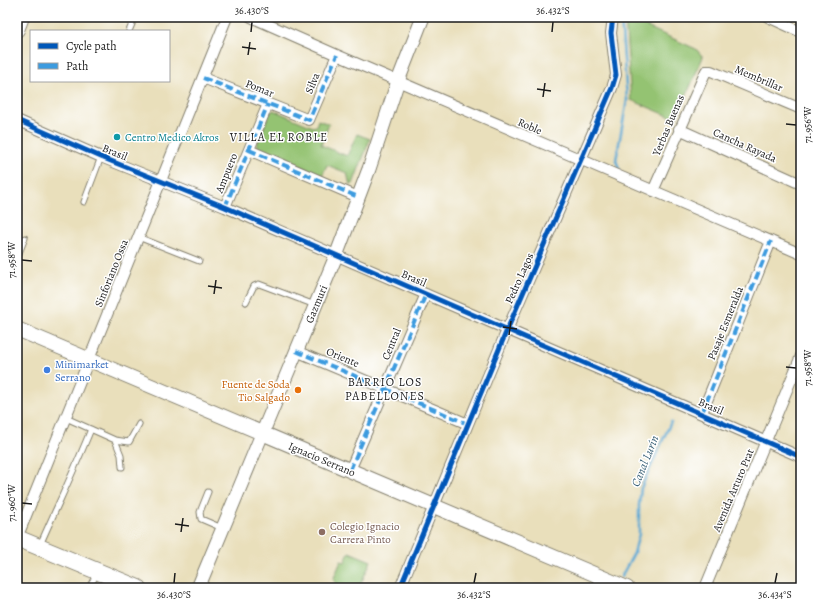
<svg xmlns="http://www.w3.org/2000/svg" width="818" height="605" viewBox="0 0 818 605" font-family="Alegreya,serif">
  <rect width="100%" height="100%" fill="#fff"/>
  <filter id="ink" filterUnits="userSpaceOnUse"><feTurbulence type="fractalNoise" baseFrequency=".025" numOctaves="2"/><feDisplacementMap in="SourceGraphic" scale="8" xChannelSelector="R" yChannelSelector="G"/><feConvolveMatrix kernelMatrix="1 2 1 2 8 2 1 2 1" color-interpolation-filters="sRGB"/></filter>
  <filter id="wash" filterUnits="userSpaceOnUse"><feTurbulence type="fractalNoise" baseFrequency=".012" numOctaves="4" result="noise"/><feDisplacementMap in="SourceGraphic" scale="16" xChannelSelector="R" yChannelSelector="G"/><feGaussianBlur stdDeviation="0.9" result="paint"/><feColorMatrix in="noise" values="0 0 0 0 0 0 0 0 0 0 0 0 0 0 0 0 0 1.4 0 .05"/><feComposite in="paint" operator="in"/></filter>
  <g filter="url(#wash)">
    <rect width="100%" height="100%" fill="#e9dfbb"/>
    <path fill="#94c372" stroke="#587047" d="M625,17L696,49L703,57L676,119L631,100Z
      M273,110L313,127L316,126L318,120L329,124L321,145L347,156L357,134L370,139L353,184L350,185L347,173L327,165L322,176L259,149L257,144L269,114Z
      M349,552L371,561L359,588H333L336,582L333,580L341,561L345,562Z"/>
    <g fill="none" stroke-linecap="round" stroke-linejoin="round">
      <path stroke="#5aa9d4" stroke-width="2.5" d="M619,169L616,160L627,100L621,17
        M621,577L634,553L639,534V505L641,488L671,422"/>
    </g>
  </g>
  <g filter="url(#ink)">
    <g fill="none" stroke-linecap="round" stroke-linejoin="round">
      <g stroke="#827e6c" stroke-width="7">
        <path id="service" d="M129,31L135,17
          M84,202L101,157
          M138,237L199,261
          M17,258L25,238
          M246,302L254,286L259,284L315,305
          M66,418L115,440L121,455L122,467
          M115,440L129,442L139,424
          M208,492L200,512L201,519L222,528
          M40,545C57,506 75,469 91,429
          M89,588L97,573"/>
      </g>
      <g stroke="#827e6c" stroke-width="12">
        <path id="minor" d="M251,17L337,55L801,254
          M768,17L801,32
          M203,78L309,120L337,55
          M17,120L101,157L225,207L801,457
          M679,129L801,184
          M249,150L358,197
          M653,191L706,71H711L801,109
          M225,207L268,104
          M296,351L468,424
          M702,413L771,241
          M350,470L426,294
          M17,538L227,17
          M400,588L507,330L612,88L616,75L611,33L613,17
          M705,588L801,356"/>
      </g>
      <g stroke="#827e6c" stroke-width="15">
        <path id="tertiary" d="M198,588L336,256L369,169L398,81L423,17
          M598,588L602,578"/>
      </g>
      <g stroke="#827e6c" stroke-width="16">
        <path id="secondary" d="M17,30L22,17
          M17,329L627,588"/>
      </g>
      <g stroke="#827e6c" stroke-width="18">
        <path id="primary" d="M17,538L138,588"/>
      </g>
      <use href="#service" stroke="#fff" stroke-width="5"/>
      <use href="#minor" stroke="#fff" stroke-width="10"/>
      <use href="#tertiary" stroke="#fff" stroke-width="13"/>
      <use href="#secondary" stroke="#fff" stroke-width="14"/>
      <use href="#primary" stroke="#fff" stroke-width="16"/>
      <path stroke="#3c9bdf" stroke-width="4" stroke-dasharray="8 4" stroke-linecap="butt" d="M203,78L309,120L337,55
        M249,150L358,197
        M225,207L268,104
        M296,351L468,424
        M702,413L771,241
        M350,470L426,294"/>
      <g stroke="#fff" stroke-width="8">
        <path id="cycleway" d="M17,120L101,157L225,207L801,457
          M400,588L507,330L612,88L616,75L611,33L613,17"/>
      </g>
      <use href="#cycleway" stroke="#0057b8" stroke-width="5"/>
    </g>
  </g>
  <path fill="none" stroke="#1c1c1c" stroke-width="1.5" d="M251,32L252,22M552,32L553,22M242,47L256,49M248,55L250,42M537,89L551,91M543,97L545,83M786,124L796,125M22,260L32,261M208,286L222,288M214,294L216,280M503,327L517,329M509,335L511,321M786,367L796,368M22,503L32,504M175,524L189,526M181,532L183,518M174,583L175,573M474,583L476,573M775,583L777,573"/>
  <circle fill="#0f9aa8" stroke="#fff" stroke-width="1.5" cx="117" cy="137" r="4"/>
  <circle fill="#3f7fe0" stroke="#fff" stroke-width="1.5" cx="47" cy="370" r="4"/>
  <circle fill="#e8710a" stroke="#fff" stroke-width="1.5" cx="298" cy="390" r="4"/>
  <circle fill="#8d6e63" stroke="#fff" stroke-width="1.5" cx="322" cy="532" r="4"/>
  <g text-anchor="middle" stroke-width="3" stroke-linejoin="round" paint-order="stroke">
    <g font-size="11" fill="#1c1c1c" stroke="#fff">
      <text transform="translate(759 78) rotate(23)" y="4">Membrillar</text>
      <text transform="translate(312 83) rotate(-67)" y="4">Silva</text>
      <text transform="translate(260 88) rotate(22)" y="4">Pomar</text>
      <text transform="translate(668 125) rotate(-67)" y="4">Yerbas Buenas</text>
      <text transform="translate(530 126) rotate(23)" y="4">Roble</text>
      <text transform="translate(745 145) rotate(24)" y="4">Cancha Rayada</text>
      <text transform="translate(115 152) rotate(22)" y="4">Brasil</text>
      <text transform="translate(226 173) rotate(-68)" y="4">Ampuero</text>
      <text transform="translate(111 273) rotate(-68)" y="4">Sinforiano Ossa</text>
      <text transform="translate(414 278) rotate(23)" y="4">Brasil</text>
      <text transform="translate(519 278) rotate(-66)" y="4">Pedro Lagos</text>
      <text transform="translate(316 304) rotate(-67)" y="4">Gazmuri</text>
      <text transform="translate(725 323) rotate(-68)" y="4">Pasaje Esmeralda</text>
      <text transform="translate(391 344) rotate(-68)" y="4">Central</text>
      <text transform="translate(343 357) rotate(23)" y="4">Oriente</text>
      <text transform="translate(711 406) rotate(23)" y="4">Brasil</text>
      <text transform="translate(322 459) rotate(23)" y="4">Ignacio Serrano</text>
      <text transform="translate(733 490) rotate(-67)" y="4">Avenida Arturo Prat</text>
    </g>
    <g font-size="11" fill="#0d838f" stroke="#fff" text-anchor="start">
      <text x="125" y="141">Centro Medico Akros</text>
    </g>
    <g font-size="11" fill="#366cbe" stroke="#fff" text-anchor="start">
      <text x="55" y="368">Minimarket<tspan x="55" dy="13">Serrano</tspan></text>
    </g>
    <g font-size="11" fill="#c56008" stroke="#fff" text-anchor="end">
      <text x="290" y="388">Fuente de Soda<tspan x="290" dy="13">Tio Salgado</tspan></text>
    </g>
    <g font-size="11" fill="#785e54" stroke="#fff" text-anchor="start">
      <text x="330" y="530">Colegio Ignacio<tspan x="330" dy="13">Carrera Pinto</tspan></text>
    </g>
    <g font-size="12" letter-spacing="1" fill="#1c1c1c" stroke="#fff">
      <text x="279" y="141">VILLA EL ROBLE</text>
      <text x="385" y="386">BARRIO LOS<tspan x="385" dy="14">PABELLONES</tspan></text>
    </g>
    <g font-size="12" font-style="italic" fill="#3b6278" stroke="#fff">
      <text transform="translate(645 461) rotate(-68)" y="4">Canal Lurín</text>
    </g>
  </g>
  <rect width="818" height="605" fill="none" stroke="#fff" stroke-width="44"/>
  <rect x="30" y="30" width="140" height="52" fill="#ffffff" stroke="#a4a4a4"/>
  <rect x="38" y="43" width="20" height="6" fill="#0057b8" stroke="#a4a4a4"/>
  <text x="66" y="50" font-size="12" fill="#1c1c1c">Cycle path</text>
  <rect x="38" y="63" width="20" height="6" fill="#3c9bdf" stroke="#a4a4a4"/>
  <text x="66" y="70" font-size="12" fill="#1c1c1c">Path</text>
  <rect x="22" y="22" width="774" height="561" fill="none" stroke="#1c1c1c" stroke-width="1.5"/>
  <g font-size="10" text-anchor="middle" fill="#1c1c1c">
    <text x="252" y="14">36.430°S</text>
    <text x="553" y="14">36.432°S</text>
    <text transform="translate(807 125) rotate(-90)" y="4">71.956°W</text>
    <text transform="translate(11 260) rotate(-90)" y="4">71.958°W</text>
    <text transform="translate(807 368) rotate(-90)" y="4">71.958°W</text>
    <text transform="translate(11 503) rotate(-90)" y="4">71.960°W</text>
    <text x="174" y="598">36.430°S</text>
    <text x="474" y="598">36.432°S</text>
    <text x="775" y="598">36.434°S</text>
  </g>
</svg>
